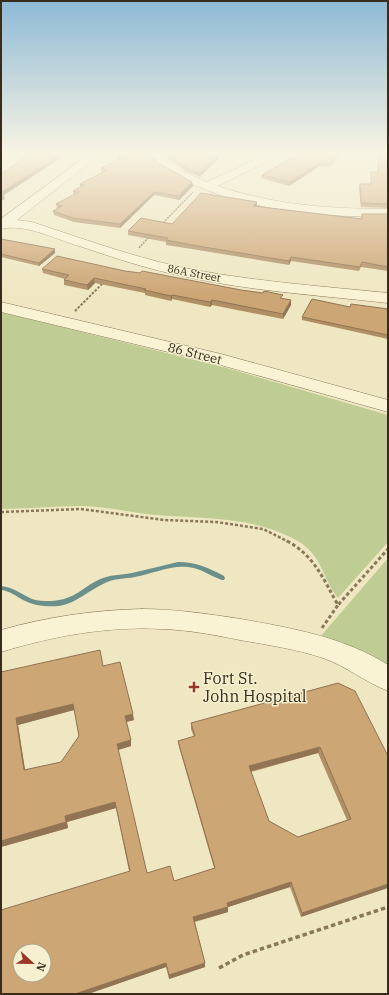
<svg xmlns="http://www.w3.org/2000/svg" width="389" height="995" viewBox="0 0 389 995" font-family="'IBM Plex Serif',serif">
  <rect width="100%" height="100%" fill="#efe7c1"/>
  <path fill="#bfcd95" d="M1,312L227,368L388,415V542L338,598C323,580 323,558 301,543C258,516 204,519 156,515C131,513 105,506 80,506C54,506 27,509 1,509Z
    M388,558V668L320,637Z"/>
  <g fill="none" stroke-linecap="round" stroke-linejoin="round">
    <path fill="#6b8f8b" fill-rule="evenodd" d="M178,562C196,562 209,568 224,576L225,578L224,580H222C210,576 201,568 188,567C170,565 152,574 135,577C125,579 114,578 105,583C89,590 77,603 59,606C47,607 34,606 23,600C16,596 10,591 1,590V586C13,587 21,594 32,599C38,601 44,601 50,601C77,600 82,586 103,578C114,574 125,575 136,572C151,569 164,565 178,562Z"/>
    <g stroke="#887858" stroke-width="1">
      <path id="minor" d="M89,154H101L17,220L32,222C81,238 130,256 180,267C248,281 319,286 388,293V303C318,295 247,291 178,275C144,268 112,257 79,246C55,239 25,223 1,229V219Z
        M148,154H160L184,172L207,182L267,154H282L218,186C273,205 330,209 388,209V217C320,217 250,211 188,182C174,176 157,167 148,154Z
        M1,302L221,354L388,400V412L210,362L1,312Z
        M142,609C175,609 208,614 241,619C291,628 344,637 388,665V691C365,682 346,666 323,658C296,649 268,645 240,640C215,635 189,630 162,629C108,626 53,636 1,652V630C47,617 94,610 142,609Z"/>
    </g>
    <path stroke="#887858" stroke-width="1.5" stroke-dasharray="2 1" stroke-linecap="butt" d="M161,225L193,192
      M139,248L149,237"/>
    <path stroke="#887858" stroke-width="2" stroke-dasharray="2.5 1.5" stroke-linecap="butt" d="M75,311L104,282"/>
    <path stroke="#887858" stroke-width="2.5" stroke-dasharray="3 2" stroke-linecap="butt" d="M1,512L81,509L164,520L216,522L263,529L289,542"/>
    <path stroke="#887858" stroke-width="3" stroke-dasharray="3.5 2.5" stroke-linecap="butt" d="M287,541C315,556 323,579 338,605L388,549
      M322,628L338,605"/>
    <path stroke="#887858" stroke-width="3.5" stroke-dasharray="4.5 3" stroke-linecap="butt" d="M219,968L243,955L388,907"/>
    <use href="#minor" fill="#f9f3d4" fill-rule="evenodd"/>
  </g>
  <path fill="#b08f65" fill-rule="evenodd" d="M163,154H219V158L200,177L185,171Z
    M299,154H340L330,167L320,166L289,186L261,178L262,175Z
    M379,154H388V208L361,207L359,188L360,184H371V172H377Z
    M117,156H150L160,164L192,182L193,186L179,200L154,195L120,228L74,222L54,215L53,211L58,209L57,208L56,204L74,195L73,191L80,187V184L102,173L101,172V168L118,160H117Z
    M257,206L328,215L361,219L362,214H388V271L361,267L359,271L291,261L289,265L192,249L166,245V242L128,235V231L172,224Z
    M1,239L55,249V253L39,266L1,257Z
    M42,269L125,271L282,299L291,305L283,319L212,305L210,307L172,299L171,301L145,295V293L95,283L88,290L64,285V280L65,279L43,273Z
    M350,307L388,309V339L302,320V317Z
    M103,666L134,720L126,722L131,740V746L118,750L147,873L174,881L214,868L179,747L178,741L194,737L191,729V723L388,756L301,917L290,887L228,907V912L195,922L205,963V967L169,979L166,967L88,994H1L129,871L116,808L67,822L68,828L1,847V672ZM74,710L79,736L61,762L25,770L18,725ZM318,753L347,820L298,837L269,821L251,772Z"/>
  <path fill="#907453" d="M61,154H67L4,195L5,199L1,201V197L2,192Z
    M219,154V158L200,177V174Z
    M338,154H340L330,167L331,164Z
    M321,162L320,166L289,186L290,182Z
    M192,182L193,186L179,200V196Z
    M154,192V195L120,228V224Z
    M257,202V206H253Z
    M55,249V253L39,266V263Z
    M291,257V261L289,265V261Z
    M94,278L95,283L88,290L87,285Z
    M172,295V299L171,301V296Z
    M212,300V305L210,307V302Z
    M291,300V305L283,319V314Z
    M73,704L74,710L18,725L26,776L24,770L16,718Z
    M133,714L134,720L126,722L125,716Z
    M131,740V746L118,750L117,744Z
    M320,747L318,753L248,772L249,766Z
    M115,802L116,808L67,822L68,828L1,847V841L65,816Z
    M291,882L290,887L228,907V912L193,922V917L227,903Z
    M388,884V888L301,917L302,913Z
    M166,963V967L88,994H75Z
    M205,963V967L169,979V975Z"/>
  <path fill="#cda676" stroke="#907453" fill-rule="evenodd" d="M30,154H61L2,192L4,195L1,197V174Z
    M122,154H149L150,156L160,164L192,182L179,196L154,192L120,224L73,218L53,211L62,206L56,204L79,192L73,191L84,185L80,184L107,170L101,168L122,158L117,156Z
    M168,154H219L200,174L185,167Z
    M299,154H338L331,164L321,162L290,182L262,175Z
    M379,154H388V204L361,203L360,184H371V172H378Z
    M201,193L257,202L253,206L328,215L362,219V214H388V267L362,262L360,267L291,257L289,261L192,245L166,240L168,238L128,231L141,218L172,224Z
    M1,239L55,249L39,263L1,254Z
    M57,256L125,271L140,273L142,271L241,290L263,293L264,291L283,295L280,298L291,300L283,314L212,300L210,302L172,295L171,296L144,290L146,289L94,278L87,285L64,280L69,275L42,269Z
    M312,299L350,307L351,304L388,309V335L302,317Z
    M100,650L103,666L120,662L133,714L125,716L131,740L117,744L147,873L170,866L174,881L215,868L178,741L195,736L191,723L338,683L355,691L388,756V884L302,913L291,882L227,903L228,907L193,917L205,963L169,975L166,963L75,994H1V910L130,871L115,802L65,816L66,822L1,841V672ZM73,704L79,736L61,762L24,770L16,718ZM320,747L351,819L298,837L269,821L249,766ZM20,951H44V975H20Z"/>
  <linearGradient id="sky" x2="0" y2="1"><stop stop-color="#8db9d6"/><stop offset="0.52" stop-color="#f8f4e3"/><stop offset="1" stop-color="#f8f4e3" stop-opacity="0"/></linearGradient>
  <rect width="389" height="294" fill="url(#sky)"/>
  <path fill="#983627" stroke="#f6f0d1" stroke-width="1.5" d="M192 681h4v4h4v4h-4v4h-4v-4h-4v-4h4z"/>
  <g text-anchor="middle" stroke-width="3" stroke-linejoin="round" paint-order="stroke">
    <g font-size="11" fill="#382d1d" stroke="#f6f0d1">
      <text transform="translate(194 273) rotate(11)" y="4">86A Street</text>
    </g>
    <g font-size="13" fill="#382d1d" stroke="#f6f0d1">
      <text transform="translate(195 353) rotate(14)" y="5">86 Street</text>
    </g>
    <g font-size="16" fill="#382d1d" stroke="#f6f0d1" text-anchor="start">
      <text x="203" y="684">Fort St.<tspan x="203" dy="18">John Hospital</tspan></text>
    </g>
  </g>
  <rect width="389" height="995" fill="none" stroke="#382d1d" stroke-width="4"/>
  <g transform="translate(32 963) rotate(112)"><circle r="19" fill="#f6f0d1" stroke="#aaa289"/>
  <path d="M0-3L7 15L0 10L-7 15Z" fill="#983627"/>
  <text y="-6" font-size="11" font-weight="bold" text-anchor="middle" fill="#382d1d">N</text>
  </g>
</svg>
